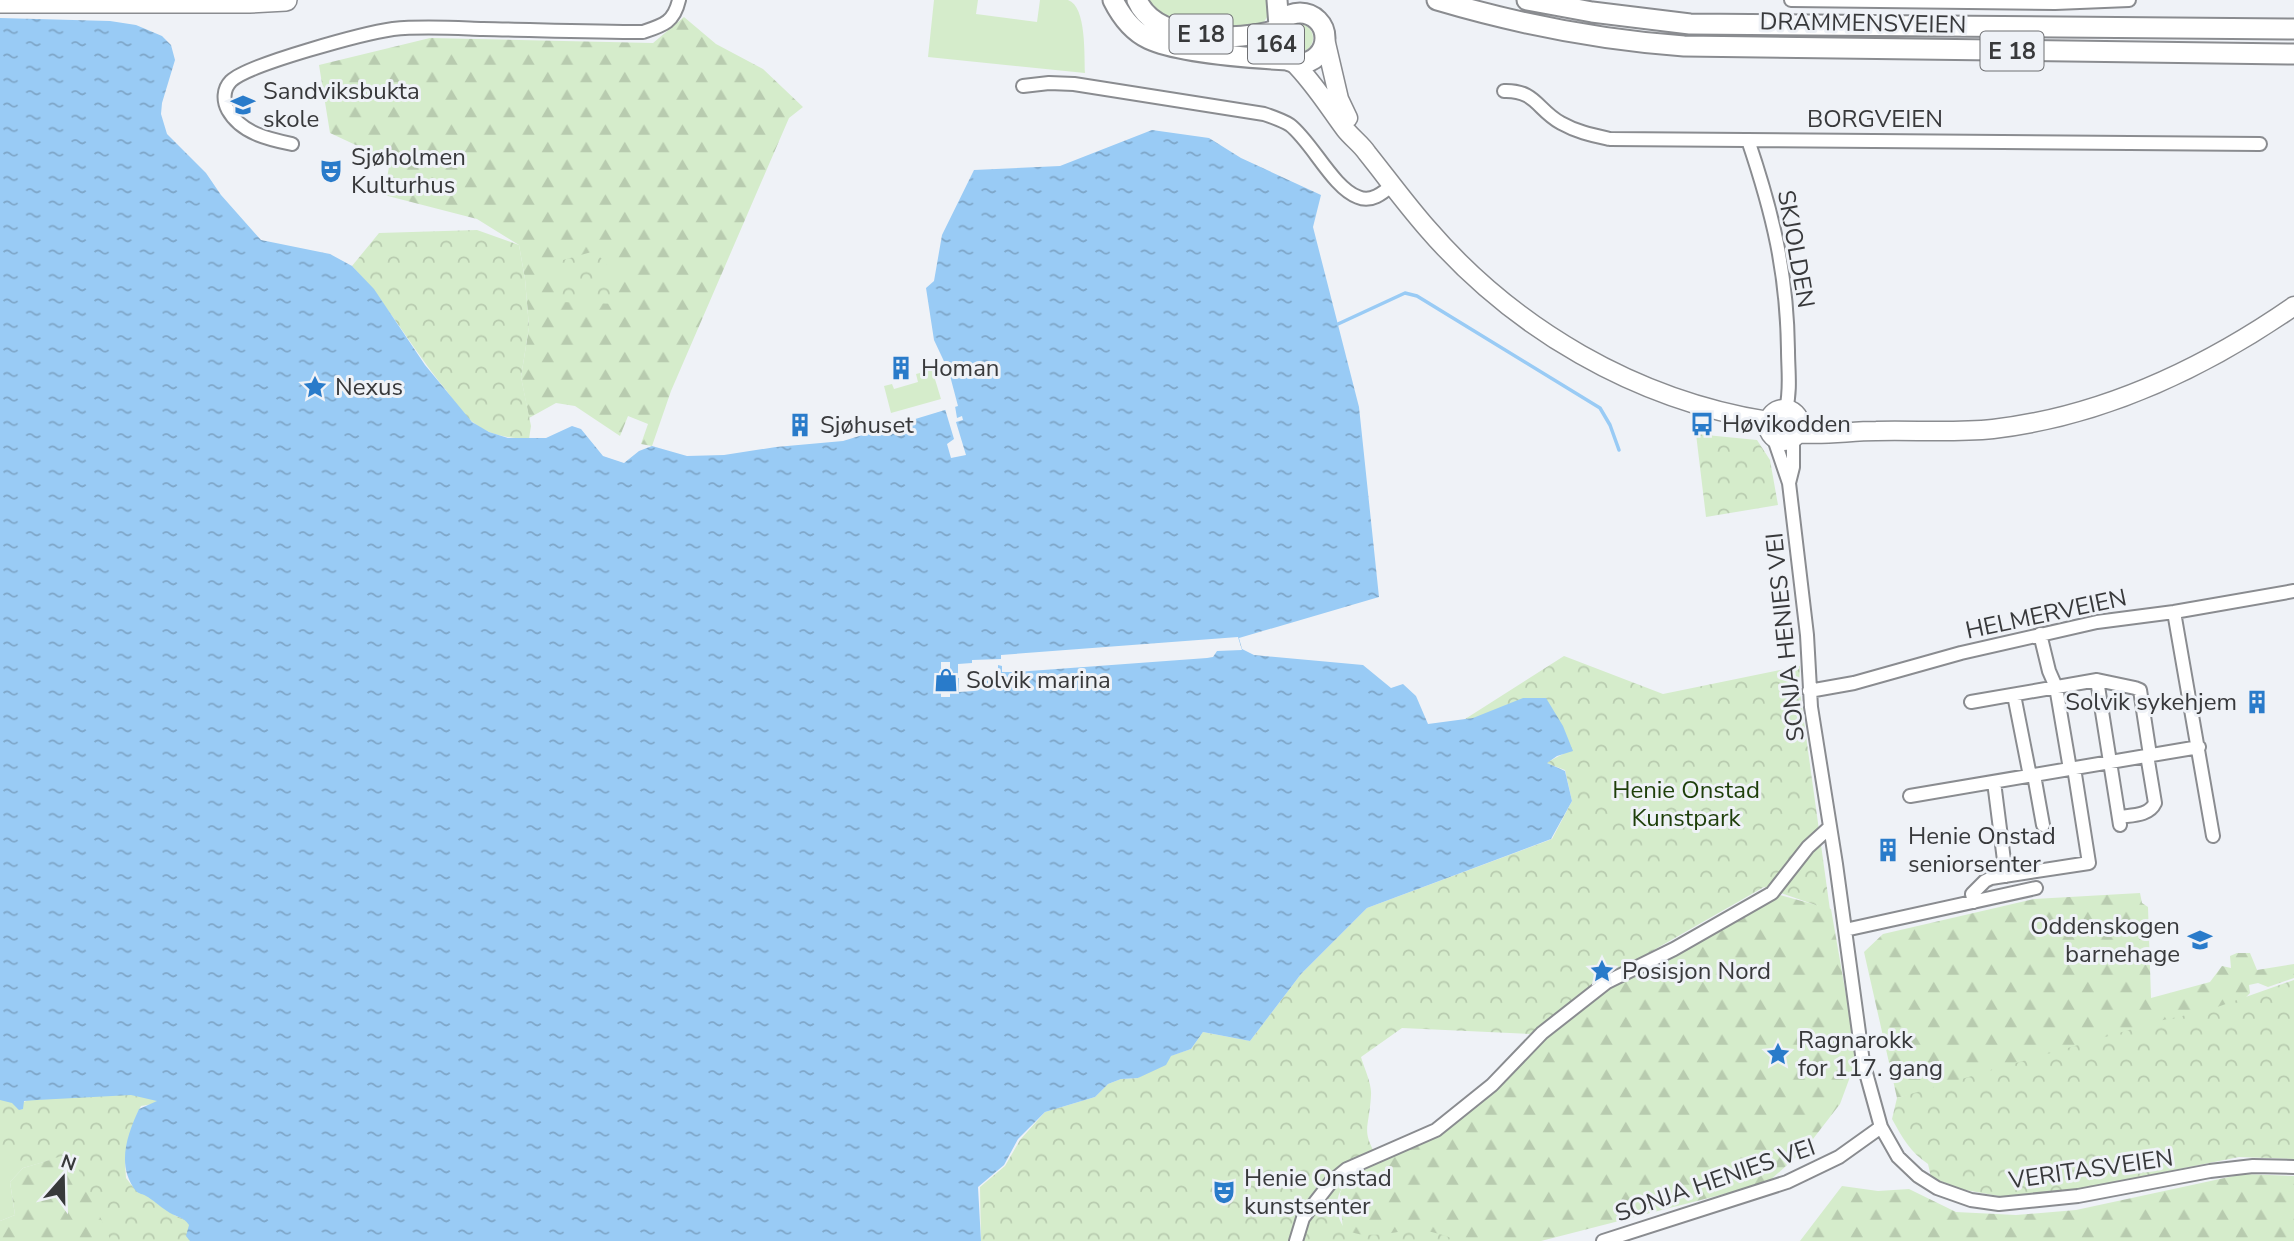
<svg xmlns="http://www.w3.org/2000/svg" width="2294" height="1241" viewBox="0 0 2294 1241" font-family="'Nunito Sans',sans-serif">
  <defs>
    <pattern id="forest-firs" width="22" height="20" patternUnits="userSpaceOnUse" patternTransform="scale(1.75)"><rect width="22" height="20" fill="#d5eccb"/><path d="M5 1l3.5 6h-7zM16 11l3.5 6h-7z" fill="#b8cbaf"/></pattern>
    <pattern id="park-crowns" width="20" height="18" patternUnits="userSpaceOnUse" patternTransform="scale(1.75)"><rect width="20" height="18" fill="#d5eccb"/><path d="M2 6a3 3 0 1 1 6 0M12 15a3 3 0 1 1 6 0" fill="none" stroke="#b8cbaf"/></pattern>
    <pattern id="water-ripples" width="26" height="14" patternUnits="userSpaceOnUse" patternTransform="scale(1.75)"><rect width="26" height="14" fill="#99cbf5"/><path d="M2 4q2-2 4 0t4 0M15 11q2-2 4 0t4 0" fill="none" stroke="#7ea6c8"/></pattern>
  </defs>
  <rect width="100%" height="100%" fill="#eff2f7"/>
  <path fill="#d5eccb" d="M934,0H978L976,14L1037,22L1040,0C1048,0 1061,0 1068,0C1087,6 1084,58 1085,73L928,57Z
    M1145,0H1270L1269,14L1264,22L1253,29L1222,31L1164,19Z
    M1285 38a14 14 0 1 1 28 0a14 14 0 1 1-28 0Z
    M931,366L941,399L891,413L884,386L892,384L894,389L918,382L916,374L920,373V369Z
    M46,1152L51,1160L23,1168L10,1182L15,1215L0,1221V1155Z"/>
  <path fill="url(#forest-firs)" d="M684,17L716,44L763,69L803,107L789,118L671,391L652,446L641,444L648,424L628,416L620,436L575,406L556,403L529,418L521,377L529,327L525,279L519,245L477,219L384,195L390,161L330,133L319,65L430,38L653,43Z
    M2140,893L2142,903L2148,907L2151,998L2210,982L2222,966L2231,968L2230,956L2237,953H2250L2257,970L2294,964V978L2268,987L2258,983L2249,985L2250,993L2232,1012L2175,1032L1897,1098L1864,952L1883,934L2034,899Z
    M1776,894L1831,909L1857,1058L1840,1104L1806,1148L1767,1183L1541,1241H1450L1400,1233L1368,1241L1343,1232L1340,1193L1349,1173L1438,1133L1530,1054L1593,991Z
    M0,1100L31,1102L148,1199L156,1202L169,1213L186,1220L190,1241H0V1221L15,1215L10,1182L23,1168L50,1160Z
    M2243,1174L2294,1176V1241H1800L1842,1186L1878,1191L1909,1189L1956,1212L2016,1215L2076,1210Z"/>
  <path fill="url(#park-crowns)" d="M477,230L519,245L525,279L529,327L521,377L531,426L529,439C509,438 490,436 474,423C463,415 454,401 446,390C413,350 388,304 352,266L379,233Z
    M595,251L612,271L618,304L561,302L556,262Z
    M1696,434L1757,440L1770,460L1778,505L1706,517Z
    M1564,656L1663,694L1800,666L1799,685L1830,910L1764,887L1596,983L1530,1034L1402,1028L1361,1057C1364,1068 1372,1084 1371,1095C1369,1133 1359,1128 1382,1165C1362,1173 1339,1179 1337,1204C1336,1213 1340,1222 1345,1229C1364,1241 1393,1231 1417,1230C1429,1230 1448,1236 1458,1241H981L980,1187L1005,1166L1020,1140L1045,1112L1095,1097L1108,1084L1121,1079L1138,1078L1170,1056L1191,1049L1203,1032L1250,1041L1301,974L1367,908L1552,839L1572,801L1565,770L1546,763L1563,754L1473,718L1462,721Z
    M2294,980V1159L2239,1157L2075,1190L2004,1197L1960,1189L1931,1177L1928,1164C1910,1152 1902,1137 1892,1119L1897,1098L2163,1020L2206,1011Z
    M0,1094L23,1105L30,1095H154L158,1103L141,1106L137,1114L125,1162L126,1178L133,1187L149,1193L154,1202L166,1207L176,1217L191,1222L192,1241H111L72,1155L0,1167Z"/>
  <path fill="url(#water-ripples)" d="M0,18L110,21L136,25L162,36L171,45L175,60L162,103L161,114L167,134L206,173L221,195L261,240L330,254L352,266L374,289L425,365L472,422L489,432L508,438H546L572,426L581,429L603,456L624,463L639,451L652,446L687,456L724,455L776,447L843,441L958,406L949,372L934,340L926,288L934,281L942,235L974,170L1060,166L1152,130L1209,138L1241,158L1321,195L1313,227L1359,407L1379,597L1239,638L1242,649L1254,655L1363,665L1391,688L1403,684L1416,696L1428,724L1473,718L1523,698H1546L1563,726L1573,751L1557,756L1547,763L1565,771L1572,801L1551,839L1367,908L1301,974L1250,1041L1203,1032L1191,1049L1171,1056L1166,1065L1138,1078L1121,1079L1108,1084L1095,1097L1045,1112L1018,1139L1004,1165L978,1187L981,1241H190L186,1236L189,1225C183,1216 175,1217 167,1211C159,1206 152,1199 146,1196C143,1194 139,1194 136,1191C116,1166 127,1135 139,1109L157,1101L131,1095L37,1100L24,1101L23,1109L19,1110L12,1103L0,1100Z"/>
  <path fill="#eff2f7" d="M955,406L957,418L962,416L963,420L956,422L966,455L951,458L947,444L954,439L945,409Z
    M1238,637L1242,650L1217,651L1213,657L1207,658L1015,672H1002V666L998,665V685H994V676L974,677V691L959,692V678L950,677V697H941V662H950V674L958,675V664L972,663V660L1001,659V655Z"/>
  <g fill="none" stroke-linecap="round" stroke-linejoin="round">
    <path stroke="#99cbf5" stroke-width="3.5" d="M1338,324L1405,293L1417,296L1600,408L1610,425L1619,450"/>
    <g stroke="#8a8c90" stroke-width="16">
      <path id="minor" d="M1791,0L2055,3L2129,0
        M1023,86L1049,83L1074,84L1264,114C1273,117 1282,120 1290,125C1312,142 1333,188 1358,197C1371,203 1383,193 1392,185
        M1504,91C1536,90 1537,110 1561,123C1577,132 1592,135 1610,139L2260,144
        M1748,140C1773,214 1787,272 1788,350C1788,370 1791,390 1786,409
        M292,144C268,139 241,133 228,110C223,101 223,89 231,81C249,64 365,33 393,29C422,26 454,28 483,29C537,30 590,32 643,32C664,25 674,22 679,0
        M1773,436L1789,483L1807,635L1811,707L1836,864L1863,1062L1881,1127L1898,1157L1918,1176L1937,1188L1971,1200L1999,1204L2078,1196L2210,1171L2253,1166L2294,1167
        M1789,483L1793,467V437
        M2174,612L2213,836
        M2040,634L2049,671L2056,687L2070,769
        M2097,680L2120,825
        M1809,691L1854,683L1961,653L2097,622L2174,612L2294,591
        M2014,695L2030,776
        M1971,702L2097,680L2135,688L2140,690L2150,755
        M2034,775L2043,825
        M1994,782L2006,876
        M1910,796L2199,747
        M2119,817C2132,815 2149,816 2155,803L2147,755
        M1974,902L1972,894L1985,881L1991,878L2089,863L2074,768
        M1845,930L2036,888
        M1296,1241L1303,1218L1331,1182L1347,1169L1436,1130L1492,1085L1542,1033L1607,982L1674,949L1772,893L1808,847L1830,827
        M1603,1241L1787,1182L1839,1157L1881,1127"/>
    </g>
    <g stroke="#8a8c90" stroke-width="21">
      <path id="secondary" d="M1325,39L1339,99L1348,118
        M1293,62C1314,83 1328,106 1345,129C1352,138 1361,144 1367,153C1387,178 1406,204 1427,228C1514,329 1636,400 1768,421
        M1768 425a16 16 0 1 1 32 0a16 16 0 1 1-32 0Z
        M1797,433C1823,436 1850,431 1876,431C1915,430 1954,433 1993,429C2104,416 2203,369 2294,306"/>
    </g>
    <g stroke="#8a8c90" stroke-width="23">
      <path id="primary" d="M1277,0L1279,26
        M1275 38a25 25 0 1 1 50 0a25 25 0 1 1-50 0Z"/>
    </g>
    <g stroke="#8a8c90" stroke-width="23">
      <path id="trunk" d="M1113,0C1121,16 1132,31 1149,39C1179,53 1253,58 1288,60
        M1137,0C1156,44 1239,41 1277,30
        M1437,0C1518,24 1600,40 1684,46L2294,54
        M1527,0L1592,12L1690,24L2294,29"/>
    </g>
    <g stroke="#8a8c90" stroke-width="24">
      <path id="motorway" d="M0,2H249L286,0"/>
    </g>
    <use href="#minor" stroke="#fff" stroke-width="12"/>
    <use href="#secondary" stroke="#fff" stroke-width="18"/>
    <use href="#primary" stroke="#fff" stroke-width="19"/>
    <use href="#trunk" stroke="#fff" stroke-width="19"/>
    <use href="#motorway" stroke="#fff" stroke-width="21"/>
  </g>
  <defs>
    <g id="school-bare" transform="scale(1.89)"><path d="M0-5L7-2L0 1L-7-2ZM-4 1L0 2.5L4 1V4Q0 6-4 4Z" fill="#297bca" stroke="#eff2f7" stroke-width="2.5" paint-order="stroke"/></g>
    <g id="theatre-bare" transform="scale(1.89)"><path d="M-5-5.5Q0-4 5-5.5V0Q5 5 0 6Q-5 5-5 0ZM-3.3-2.5H-1v1.5H-3.3ZM1-2.5H3.3v1.5H1ZM-2.8 1Q0 5.5 2.8 1Z" fill="#297bca" stroke="#eff2f7" stroke-width="2.5" paint-order="stroke"/></g>
    <g id="building-bare" transform="scale(1.89)"><path d="M-4-6H4V6H1V3H-1V6H-4ZM-2.5-4.3h1.7v1.8h-1.7ZM.8-4.3h1.7v1.8H.8ZM-2.5-1h1.7V.8h-1.7ZM.8-1h1.7V.8H.8Z" fill="#297bca" stroke="#eff2f7" stroke-width="2.5" paint-order="stroke"/></g>
    <g id="sight-bare" transform="scale(1.89)"><path d="M0-6L1.8-2.2L6-1.7L2.9 1.2L3.7 5.4L0 3.3L-3.7 5.4L-2.9 1.2L-6-1.7L-1.8-2.2Z" fill="#297bca" stroke="#eff2f7" stroke-width="2.5" paint-order="stroke"/></g>
    <g id="bus-bare" transform="scale(1.89)"><path d="M-5-6H5V4H4V6H2V4H-2V6H-4V4H-5ZM-3.5-4V0h7V-4ZM-3.5 1.2v1.5H-2V1.2ZM2 1.2v1.5H3.5V1.2Z" fill="#297bca" stroke="#eff2f7" stroke-width="2.5" paint-order="stroke"/></g>
    <g id="shop-bare" transform="scale(1.89)"><path d="M-5-2.5h2.3a2.7 3.5 0 0 1 5.4 0H5L5.5 6h-11ZM-1.5-2.5h3a1.5 2.3 0 0 0-3 0Z" fill="#297bca" stroke="#eff2f7" stroke-width="2.5" paint-order="stroke"/></g>
  </defs>
  <g fill-rule="evenodd">
    <use href="#school-bare" x="243" y="105"/>
    <use href="#theatre-bare" x="331" y="171"/>
    <use href="#building-bare" x="901" y="368"/>
    <use href="#sight-bare" x="315" y="387"/>
    <use href="#bus-bare" x="1702" y="424"/>
    <use href="#building-bare" x="800" y="425"/>
    <use href="#shop-bare" x="946" y="680"/>
    <use href="#building-bare" x="2257" y="702"/>
    <use href="#building-bare" x="1888" y="850"/>
    <use href="#school-bare" x="2200" y="940"/>
    <use href="#sight-bare" x="1602" y="971"/>
    <use href="#sight-bare" x="1778" y="1054"/>
    <use href="#theatre-bare" x="1224" y="1192"/>
  </g>
  <g text-anchor="middle" stroke-width="6" stroke-linejoin="round" paint-order="stroke">
    <g fill="#eff2f7" stroke="#6f7073" stroke-width="2">
      <rect x="1169.5" y="14.5" width="63" height="39" rx="5"/>
      <rect x="1248" y="24.5" width="56" height="39" rx="5"/>
      <rect x="1980.5" y="31.5" width="63" height="39" rx="5"/>
    </g>
    <g font-size="23" font-weight="bold" fill="#38393b">
      <text x="1201" y="42">E 18</text>
      <text x="1276" y="52">164</text>
      <text x="2012" y="59">E 18</text>
    </g>
    <g font-size="24" fill="#38393b" stroke="#eff2f7">
      <text transform="translate(1863 23) rotate(1)" y="8">DRAMMENSVEIEN</text>
      <text x="1875" y="127">BORGVEIEN</text>
      <text transform="translate(1796 249) rotate(80)" y="8">SKJOLDEN</text>
      <text transform="translate(2046 614) rotate(-12)" y="8">HELMERVEIEN</text>
      <text transform="translate(1785 637) rotate(-96)" y="8">SONJA HENIES VEI</text>
      <text transform="translate(2091 1169) rotate(-8)" y="8">VERITASVEIEN</text>
      <text transform="translate(1715 1180) rotate(-19)" y="8">SONJA HENIES VEI</text>
    </g>
    <g font-size="24" fill="#38393b" stroke="#eff2f7" text-anchor="start">
      <text x="263" y="99">Sandviksbukta<tspan x="263" dy="28">skole</tspan></text>
      <text x="351" y="165">Sjøholmen<tspan x="351" dy="28">Kulturhus</tspan></text>
      <text x="921" y="376">Homan</text>
      <text x="335" y="395">Nexus</text>
      <text x="1722" y="432">Høvikodden</text>
      <text x="820" y="433">Sjøhuset</text>
      <text x="966" y="688">Solvik marina</text>
      <text x="2237" y="710" text-anchor="end">Solvik sykehjem</text>
      <text x="1908" y="844">Henie Onstad<tspan x="1908" dy="28">seniorsenter</tspan></text>
      <text x="2180" y="934" text-anchor="end">Oddenskogen<tspan x="2180" dy="28">barnehage</tspan></text>
      <text x="1622" y="979">Posisjon Nord</text>
      <text x="1798" y="1048">Ragnarokk<tspan x="1798" dy="28">for 117. gang</tspan></text>
      <text x="1244" y="1186">Henie Onstad<tspan x="1244" dy="28">kunstsenter</tspan></text>
    </g>
    <g font-size="24" fill="#1e3f0a" stroke="#eff2f7">
      <text x="1686" y="798">Henie Onstad<tspan x="1686" dy="28">Kunstpark</tspan></text>
    </g>
  </g>
  <g transform="translate(63 1178) rotate(20)" stroke="#eff2f7" stroke-width="5" paint-order="stroke">
  <path d="M0-5L12 26L0 18L-12 26Z" fill="#38393b"/>
  <text y="-10" font-size="19" font-weight="bold" text-anchor="middle" fill="#38393b">N</text>
  </g>
</svg>
